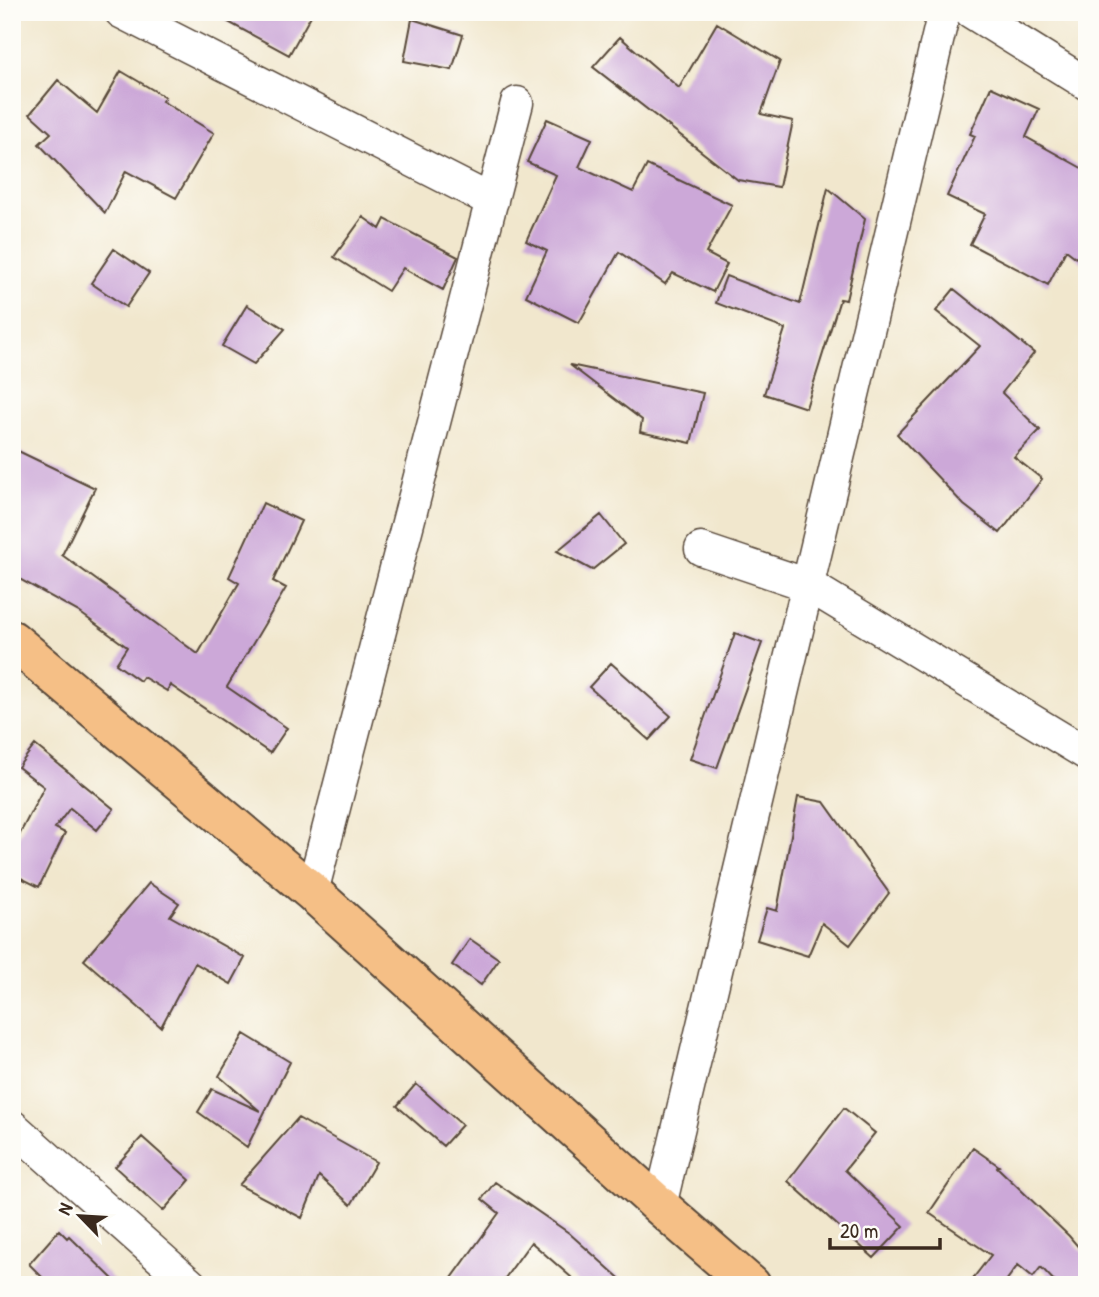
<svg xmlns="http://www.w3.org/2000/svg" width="1099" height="1297" viewBox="0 0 1099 1297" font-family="'Patrick Hand',sans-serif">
  <rect width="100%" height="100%" fill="#fdfcf7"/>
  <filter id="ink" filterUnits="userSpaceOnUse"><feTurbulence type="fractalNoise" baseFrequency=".0143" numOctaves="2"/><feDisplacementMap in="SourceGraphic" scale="14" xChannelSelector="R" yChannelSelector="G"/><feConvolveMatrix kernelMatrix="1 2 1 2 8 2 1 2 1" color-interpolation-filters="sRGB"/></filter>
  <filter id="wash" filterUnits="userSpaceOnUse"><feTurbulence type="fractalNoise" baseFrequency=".00686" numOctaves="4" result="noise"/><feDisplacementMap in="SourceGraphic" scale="28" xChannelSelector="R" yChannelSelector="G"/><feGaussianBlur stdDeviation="1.57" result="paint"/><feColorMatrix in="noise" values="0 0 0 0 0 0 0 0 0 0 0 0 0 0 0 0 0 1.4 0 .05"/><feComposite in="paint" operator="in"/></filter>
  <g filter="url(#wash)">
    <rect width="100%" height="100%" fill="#f1e7cd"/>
    <g id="blocks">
      <path fill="#cca8d8" d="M210,12H313L289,55Z
        M412,19L463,35L452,70L404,61Z
        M717,23L780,61L761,114L793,121L779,187L738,180L593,67L620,37L679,88Z
        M121,71L165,97L162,101L214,133L176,198L126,171L105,213L39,144L51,133L30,114L58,80L97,113Z
        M991,87L1039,109L1026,137L1087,171V266L1066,250L1048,285L970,244L985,214L947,196L975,136L970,134Z
        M547,119L592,139L579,167L633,192L647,165L732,205L706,253L727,264L713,292L673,273L665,284L619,252L579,323L526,296L547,251L526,241L556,175L527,162Z
        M828,188L865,219L846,300L840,299L806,408L764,394L785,329L716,303L726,276L800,304Z
        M363,217L380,229L385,219L458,257L443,290L403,268L388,291L334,257Z
        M114,249L149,273L126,307L91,283Z
        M954,289L1034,353L1002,393L1040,430L1014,457L1042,479L1000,533L964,505L897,434L980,346L936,311Z
        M247,305L285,329L254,364L222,346Z
        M570,365L703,393L691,443L640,432L642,420Z
        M12,448L95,488L62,555L198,654L239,583L229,577L263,503L301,521L273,581L286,588L227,687L287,728L270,753L170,685L167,691L143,677L140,681L116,664L127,647L79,612L12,575Z
        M601,515L624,544L592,570L557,551Z
        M735,633L762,643L717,768L690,759Z
        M611,663L671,716L649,740L589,687Z
        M35,745L114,809L97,830L70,808L55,828L65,833L39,887L17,876L12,882V849L44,787L18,767Z
        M798,797L824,802L889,893L850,945L822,923L808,956L757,940L767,908L777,911Z
        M149,883L179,903L170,916L245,958L231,984L195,963L161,1027L84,960Z
        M470,939L499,959L481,985L452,965Z
        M244,1034L290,1062L247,1147L198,1112L212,1089L260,1111L219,1076Z
        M416,1084L462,1125L443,1146L397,1106Z
        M844,1108L875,1133L845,1170L904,1226L874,1258L788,1181Z
        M298,1118L376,1162L351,1205L319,1176L302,1218L239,1185Z
        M142,1137L190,1180L163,1211L115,1167Z
        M973,1148L999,1166L997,1167L1069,1236L1087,1257V1277L1078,1285H1058L1041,1267L1033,1277L1018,1265L1003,1285H968L991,1255L929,1213Z
        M495,1182L569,1233L627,1285H580L531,1242L500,1285H447L499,1213L482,1199Z
        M59,1230L67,1238L69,1236L119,1285H50L29,1264Z"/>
    </g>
  </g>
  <g filter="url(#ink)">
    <use href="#blocks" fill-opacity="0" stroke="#564638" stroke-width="2"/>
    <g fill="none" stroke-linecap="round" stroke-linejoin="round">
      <g stroke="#564638" stroke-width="35">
        <path id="minor" d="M121,12L492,201
          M971,12L1087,84
          M701,549L808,585L1087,754
          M312,892L517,103
          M12,1126L191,1285
          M660,1206L944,12"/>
      </g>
      <g stroke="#564638" stroke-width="42">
        <path id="primary" d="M12,640L312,892L660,1206L751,1285"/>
      </g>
      <use href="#minor" stroke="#fff" stroke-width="32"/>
      <use href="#primary" stroke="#f5bf86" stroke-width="38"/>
    </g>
  </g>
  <rect width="1099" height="1297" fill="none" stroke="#fdfcf7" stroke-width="42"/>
  <g transform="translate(80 1216) rotate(295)" stroke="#fdfcf7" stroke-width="5" paint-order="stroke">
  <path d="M0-5L12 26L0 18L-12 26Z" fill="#3b2a1e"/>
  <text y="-10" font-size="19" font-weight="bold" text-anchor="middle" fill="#3b2a1e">N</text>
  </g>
  <path d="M830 1238v10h110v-10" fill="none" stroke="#3b2a1e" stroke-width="3.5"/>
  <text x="840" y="1238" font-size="21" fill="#3b2a1e" stroke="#fdfcf7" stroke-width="5" paint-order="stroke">20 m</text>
</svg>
